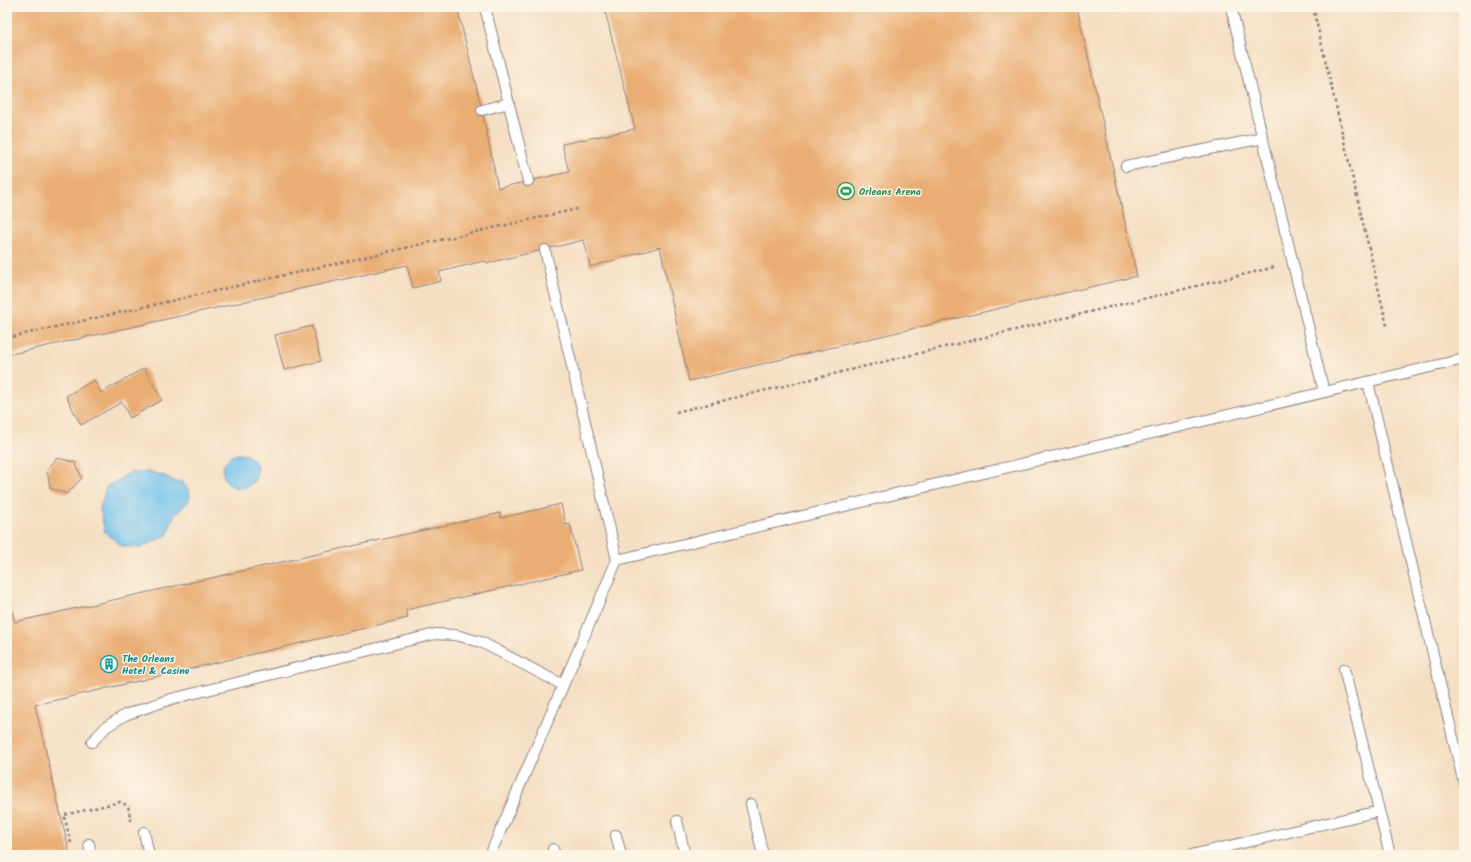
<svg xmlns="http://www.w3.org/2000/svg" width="1471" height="862" viewBox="0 0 1471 862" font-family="Kalam,sans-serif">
  <rect width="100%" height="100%" fill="#fcf5e5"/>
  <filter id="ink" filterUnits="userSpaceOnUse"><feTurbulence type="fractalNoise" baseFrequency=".025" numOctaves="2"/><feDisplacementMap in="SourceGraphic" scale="8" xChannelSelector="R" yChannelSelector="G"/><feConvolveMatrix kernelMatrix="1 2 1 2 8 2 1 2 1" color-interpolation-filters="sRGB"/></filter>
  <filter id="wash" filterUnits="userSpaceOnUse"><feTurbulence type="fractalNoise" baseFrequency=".012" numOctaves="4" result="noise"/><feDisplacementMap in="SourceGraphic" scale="16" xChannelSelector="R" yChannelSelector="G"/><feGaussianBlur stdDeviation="0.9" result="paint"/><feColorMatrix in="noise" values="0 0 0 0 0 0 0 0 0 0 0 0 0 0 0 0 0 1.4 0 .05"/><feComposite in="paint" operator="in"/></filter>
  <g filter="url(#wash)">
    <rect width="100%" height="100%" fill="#f5dfc4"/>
    <path fill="#72c2ee" stroke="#4a7294" d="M223 471a17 17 0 1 1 34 0a17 17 0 1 1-34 0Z
      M150,472L165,476L176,482H182C200,500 183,504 174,516C171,521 170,529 168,534L141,548L122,546L105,532L100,509L106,487L130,473Z"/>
    <g id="blocks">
      <path fill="#eaae74" d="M7,7H457L482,110L498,188L569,172L562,144L635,129L604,7H1077L1137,276L689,381L660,247L590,267L584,240L488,263L484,261L439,272L441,281L413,288L407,265L7,355Z
        M312,326L321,361L284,370L275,335Z
        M144,368L162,400L130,418L122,402L81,425L66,396L94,380L101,393Z
        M57,458L75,462L82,478L67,494L50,488L47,470Z
        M561,504L566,525L570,524L581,570L406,610L408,618L35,705L70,855H7V593L15,622L500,513L501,518Z"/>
    </g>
  </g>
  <g filter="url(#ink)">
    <use href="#blocks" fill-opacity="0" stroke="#8c8080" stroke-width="1"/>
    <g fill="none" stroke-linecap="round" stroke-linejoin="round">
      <g stroke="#8c8080" stroke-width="12">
        <path id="service" d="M485,7L528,181
          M1231,7L1324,392
          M482,110L509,103
          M1126,166L1263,138
          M1368,382L1464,784
          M617,560L1464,359
          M1344,669L1390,855
          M92,742L106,727L125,715L171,699L435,634L456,635L481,642L563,685
          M751,804L763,855
          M677,821L685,855
          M144,832L149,855
          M616,835L621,855
          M89,844L91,855
          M553,849L555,855
          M490,855L617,560L545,250
          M1191,855L1379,811"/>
      </g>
      <path stroke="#8c8080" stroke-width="2.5" stroke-dasharray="3 3" stroke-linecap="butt" d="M1313,7L1387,326
        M676,412L1275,267
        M71,843L64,815L120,802L128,806L131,821"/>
      <use href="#service" stroke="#fff" stroke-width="10"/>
      <path stroke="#8c8080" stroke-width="2.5" stroke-dasharray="3 3" stroke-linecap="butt" d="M7,338L577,209"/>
    </g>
  </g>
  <defs>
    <g id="stadium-ring" transform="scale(0.9)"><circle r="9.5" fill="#fcf5e5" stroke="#2e9e5b" stroke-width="1.5"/><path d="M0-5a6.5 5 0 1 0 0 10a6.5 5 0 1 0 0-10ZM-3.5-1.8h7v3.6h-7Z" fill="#2e9e5b"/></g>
    <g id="building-ring" transform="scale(0.9)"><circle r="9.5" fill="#fcf5e5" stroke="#0f9aa8" stroke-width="1.5"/><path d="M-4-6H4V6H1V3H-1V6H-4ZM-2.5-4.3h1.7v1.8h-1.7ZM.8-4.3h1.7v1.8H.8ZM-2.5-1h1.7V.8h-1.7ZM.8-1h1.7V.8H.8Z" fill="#0f9aa8"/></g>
  </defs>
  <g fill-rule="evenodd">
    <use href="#stadium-ring" x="846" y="191"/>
    <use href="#building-ring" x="109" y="664"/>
  </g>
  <g text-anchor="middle" stroke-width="3" stroke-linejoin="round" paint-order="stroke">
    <g font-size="10" font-weight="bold" fill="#27864d" stroke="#fcf5e5" text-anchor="start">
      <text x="859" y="195">Orleans Arena</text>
    </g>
    <g font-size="10" font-weight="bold" fill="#0d838f" stroke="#fcf5e5" text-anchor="start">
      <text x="122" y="662">The Orleans<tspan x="122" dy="12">Hotel &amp; Casino</tspan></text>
    </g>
  </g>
  <rect width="1471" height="862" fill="none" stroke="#fcf5e5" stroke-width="24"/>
</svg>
